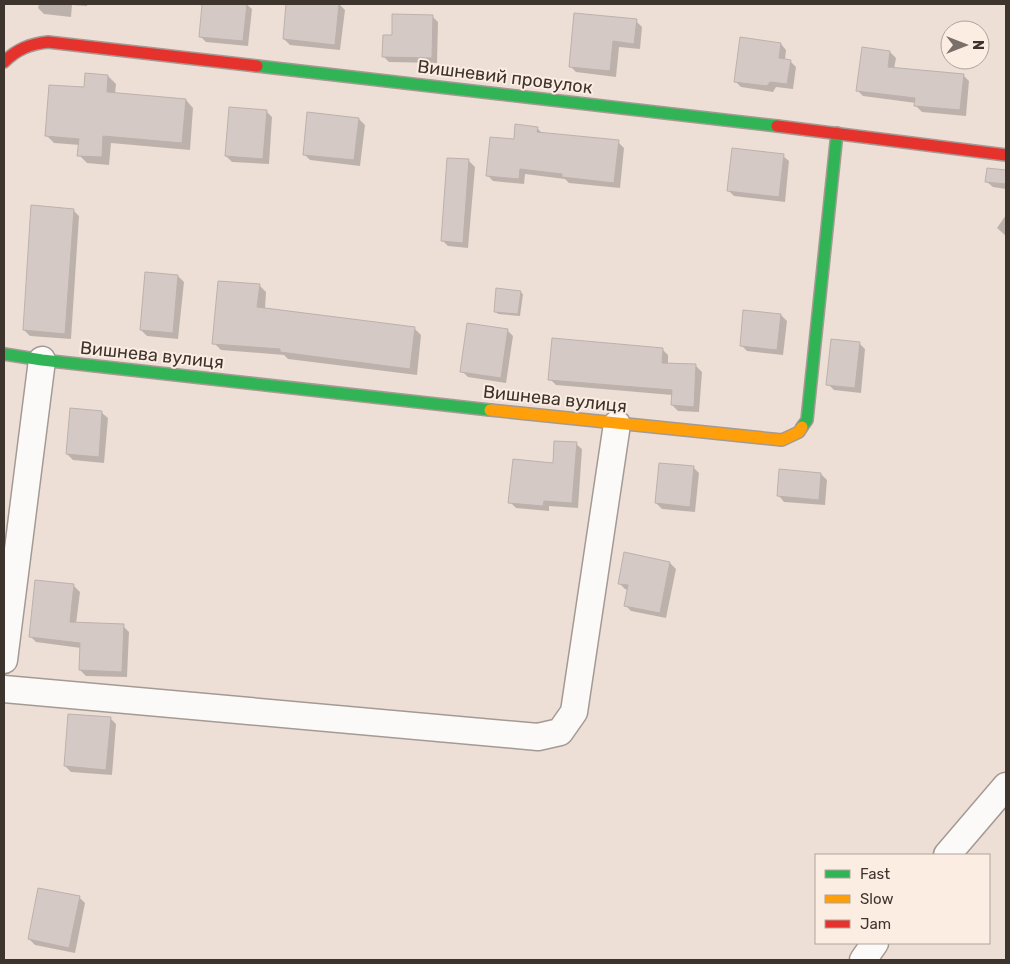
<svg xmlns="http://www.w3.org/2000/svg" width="1010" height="964" viewBox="0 0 1010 964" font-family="Rubik,sans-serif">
  <rect width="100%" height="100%" fill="#eddfd6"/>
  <path fill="#0003" d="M39,4H87V6L72,5L71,17L44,14L38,8Z
    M204,4H246L252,9L248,46L206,42L200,36Z
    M287,4H339L345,10L340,50L290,45L284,39Z
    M432,16L438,22L437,63L389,62L384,57L393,36Z
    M636,21L642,27L640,49L619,47L616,77L576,72L570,66Z
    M781,44L786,50L785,60L790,61L796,67L793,89L776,87L773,92L741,87L735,81Z
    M890,52L896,58L894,69L963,75L969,81L966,116L922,112L916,106V103L863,96L857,90Z
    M108,76L116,84L115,94L186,100L193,108L190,150L111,143L109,165L87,163L79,155L80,145L54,143L46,135L85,89Z
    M266,111L272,117L269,164L232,162L226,156Z
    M359,119L365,125L360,166L310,160L304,154Z
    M537,128L543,134L618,142L624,148L620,188L569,183L565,179L525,174L524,184L493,181L487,175L515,141Z
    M783,156L789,161L785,202L734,196L728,190Z
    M469,161L475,167L468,248L448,246L442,240Z
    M1006,172V189L993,187L987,182Z
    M73,210L79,216L71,339L30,336L24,330Z
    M1006,215V236L997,228Z
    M178,276L184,282L178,339L147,336L141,330Z
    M259,285L266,292L265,309L414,328L421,335L417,375L288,359L284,355L221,350L214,343Z
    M520,292L523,294L520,316L498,314L495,311Z
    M781,315L787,321L783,355L747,351L741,345Z
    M507,330L513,336L506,383L468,377L462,371Z
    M859,343L865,349L861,393L834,390L828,384Z
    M662,349L668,355V364L696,366L702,372L699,412L678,411L672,405V395L556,385L550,379Z
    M72,410L102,413L108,418L104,463L73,460L67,454Z
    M576,444L582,449L578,508L549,506V511L516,508L510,502Z
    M693,467L699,473L695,512L662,509L656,503Z
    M821,474L827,480L825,505L784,502L779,496Z
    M670,563L676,569L666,618L631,611L625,605L628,590L625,589L619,583Z
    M74,586L80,592L76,624L123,626L129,632L127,677L86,676L80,670L81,648L36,642L30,636Z
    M110,718L116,724L112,775L71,772L65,766Z
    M79,897L85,903L75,953L35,945L29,939Z"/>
  <path fill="#d5c9c5" stroke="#bdb1ad" d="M202,4H247L243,41L199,37Z
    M286,4H339L335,45L283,39Z
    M574,13L637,19L634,44L613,41L610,71L569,67Z
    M392,14L433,15L432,58L382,57L383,35H392Z
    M740,37L781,43L779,58L791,60L787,84L770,82L767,86L734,82Z
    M862,47L890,51L888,67L964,74L960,110L914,106L915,98L856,91Z
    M85,73L108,75L107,92L186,99L182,143L103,136L102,157L77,156L79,139L45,136L49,85L84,87Z
    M229,107L267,110L263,159L225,156Z
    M307,112L359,118L354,160L303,155Z
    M515,124L538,127L537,132L619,140L614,183L562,177V174L520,169L519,179L486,176L490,137L514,139Z
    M732,148L784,154L779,197L727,191Z
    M447,158L469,159L463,243L441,241Z
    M987,168L1006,170V184L985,182Z
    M31,205L74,209L65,334L23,330Z
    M145,272L178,275L173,333L140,330Z
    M218,281L260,284L257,307L415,327L410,369L280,352V349L212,344Z
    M496,288L521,291L518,314L494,312Z
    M743,310L781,314L777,350L740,346Z
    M467,323L508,329L501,378L460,372Z
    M552,338L663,348L662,363L696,364L694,407L671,405L672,390L548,380Z
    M831,339L860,342L855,388L826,385Z
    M70,408L102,411L99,457L66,454Z
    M554,441L577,442L572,503L544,501L543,506L508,503L513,459L553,463Z
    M659,463L694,466L690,507L655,503Z
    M779,469L821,473L819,500L777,496Z
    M624,552L670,562L660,613L624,606L628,585L618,584Z
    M35,580L74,584L70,622L124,624L122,672L79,670L80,643L29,637Z
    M68,714L111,717L106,770L64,766Z
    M38,888L80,896L69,948L28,939Z"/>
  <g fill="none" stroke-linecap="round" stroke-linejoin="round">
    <g stroke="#a49a93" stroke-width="29">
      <path id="street" d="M4,660L42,360
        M4,689L538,737L560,732L574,712L617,424
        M947,855L1006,786
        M863,960L875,943"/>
    </g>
    <g stroke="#a49a93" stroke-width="14">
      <path id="fast" d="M257,66L777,126
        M4,354L42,360L490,410
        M802,427L807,420L837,133"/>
    </g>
    <g stroke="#a49a93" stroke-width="14">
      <path id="slow" d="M490,410L782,440L799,432L802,427"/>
    </g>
    <g stroke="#a49a93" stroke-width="14">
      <path id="jam" d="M4,62C17,49 30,44 48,42L257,66
        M777,126L1006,155"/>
    </g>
    <use href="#street" stroke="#fcfaf9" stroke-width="26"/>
    <use href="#fast" stroke="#30b455" stroke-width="11"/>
    <use href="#slow" stroke="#ff9f0a" stroke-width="11"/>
    <use href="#jam" stroke="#e5322d" stroke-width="11"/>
  </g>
  <g text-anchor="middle" stroke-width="4" stroke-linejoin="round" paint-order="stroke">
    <g font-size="18" fill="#3e342e" stroke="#fcede3">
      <text transform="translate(505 77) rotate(7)" y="6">Вишневий провулок</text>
      <text transform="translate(152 355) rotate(6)" y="6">Вишнева вулиця</text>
      <text transform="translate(555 399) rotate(6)" y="6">Вишнева вулиця</text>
    </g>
  </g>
  <rect width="1010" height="964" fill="none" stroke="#3e342e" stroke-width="10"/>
  <rect x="815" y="854" width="175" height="90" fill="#fcede3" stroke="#b0a39b"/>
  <rect x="825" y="870" width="25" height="8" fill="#30b455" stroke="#b0a39b"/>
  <text x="860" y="879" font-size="15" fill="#3e342e">Fast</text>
  <rect x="825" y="895" width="25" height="8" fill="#ff9f0a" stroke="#b0a39b"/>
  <text x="860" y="904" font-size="15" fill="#3e342e">Slow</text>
  <rect x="825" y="920" width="25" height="8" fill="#e5322d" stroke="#b0a39b"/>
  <text x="860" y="929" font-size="15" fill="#3e342e">Jam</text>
  <g transform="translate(965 45) rotate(90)"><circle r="24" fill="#fcede3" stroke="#b0a39b"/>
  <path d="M0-4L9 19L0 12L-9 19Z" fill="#7b7069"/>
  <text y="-8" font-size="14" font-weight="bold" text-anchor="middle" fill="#3e342e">N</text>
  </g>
</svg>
